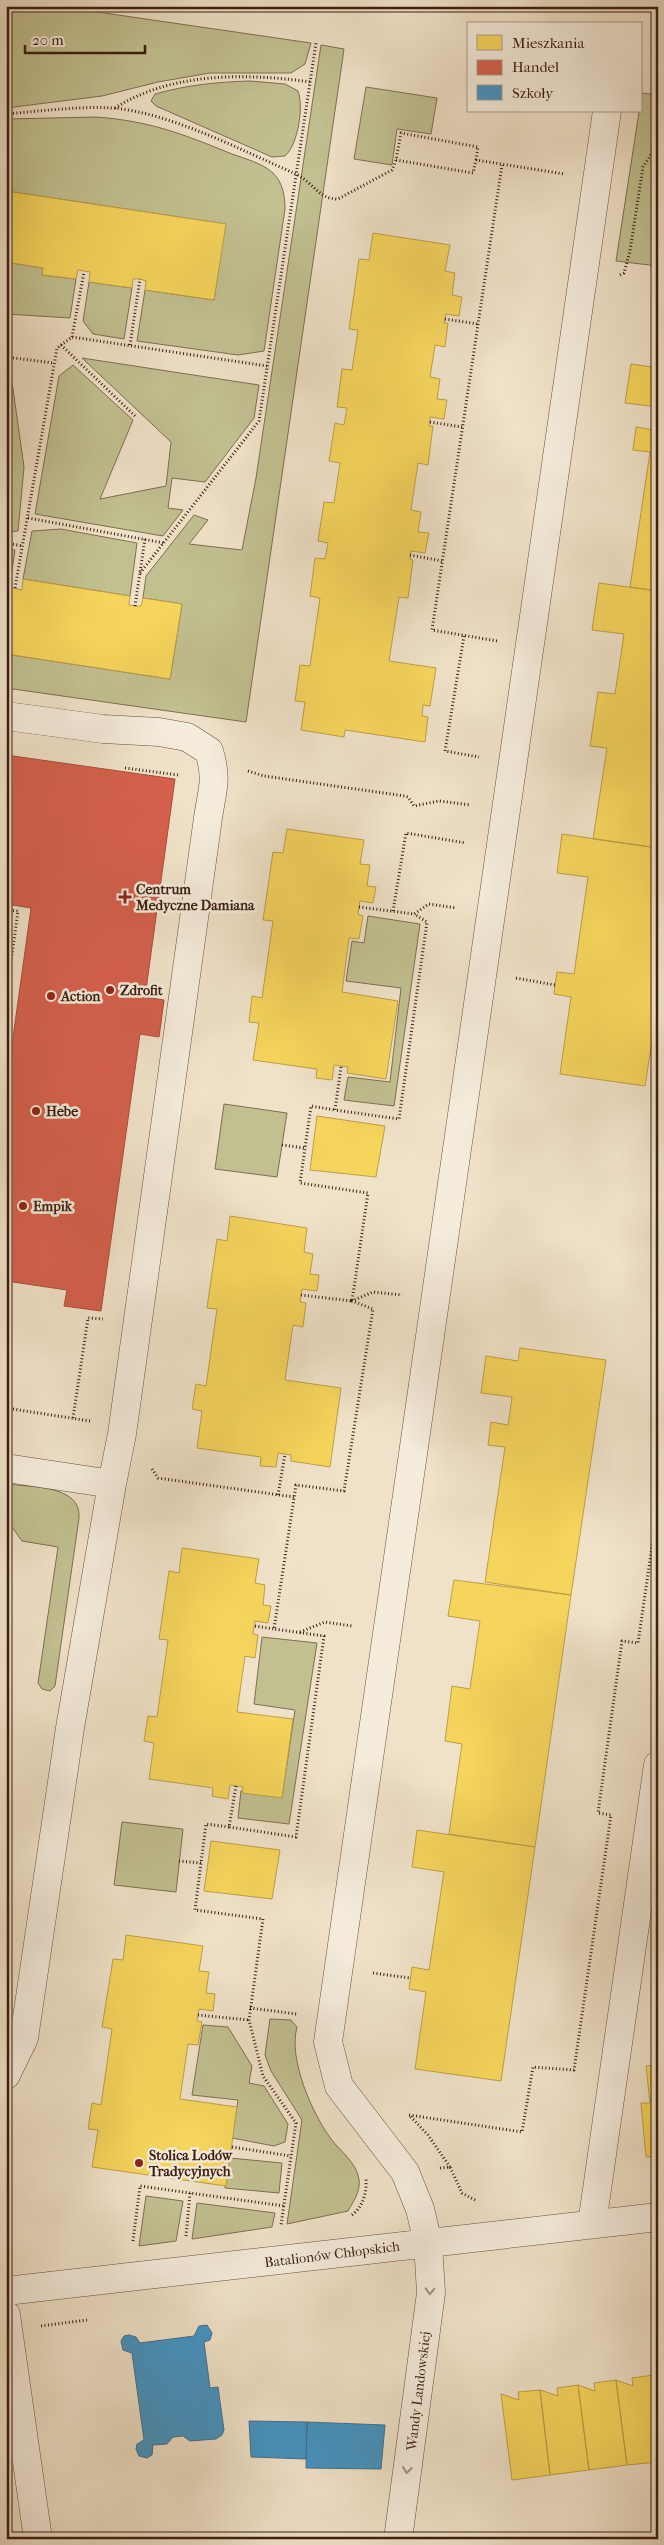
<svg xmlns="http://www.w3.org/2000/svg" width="664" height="2545" viewBox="0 0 664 2545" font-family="'IM FELL French Canon',serif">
  <rect width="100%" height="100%" fill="#f0e2c9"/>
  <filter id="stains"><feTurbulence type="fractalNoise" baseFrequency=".004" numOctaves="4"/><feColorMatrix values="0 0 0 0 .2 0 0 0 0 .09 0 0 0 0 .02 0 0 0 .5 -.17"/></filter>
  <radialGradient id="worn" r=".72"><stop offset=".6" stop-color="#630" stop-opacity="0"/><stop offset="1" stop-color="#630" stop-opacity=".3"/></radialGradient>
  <path fill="#c2c091" stroke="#7f6e51" d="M6,6H56L311,43L305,64L291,73H210L158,82L102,96L6,108Z
    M321,45L344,49L246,722L6,688V654L170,679L182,604L143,598L146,576L194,515L208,520L189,544L242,550L256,478Z
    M250,81L285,84L298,91C304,106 298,145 285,156L272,157L156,106L151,101L155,94C187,85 217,82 250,81Z
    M366,87L437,98L431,134L397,129L392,165L354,159Z
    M642,93L658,95V266L616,261Z
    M96,117C150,121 183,134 232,154C246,159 262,163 273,173C283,183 285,196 285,209L264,351L238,355L137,341L145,290L214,300L225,224L6,191V119Z
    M6,262L43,268L42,275L76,279L70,318L6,314Z
    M89,282L132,288L124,339L93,334L83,321Z
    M82,358L259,385L254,418L205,482L172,478L168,508L183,510L163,536L35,514L59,376L73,365L133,420L100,499L166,486L171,442Z
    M6,377L12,382L24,467L18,531L6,532Z
    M61,529L137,543L130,596L23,579L32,531Z
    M6,549L15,550L11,578L7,577L6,582Z
    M368,916L420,924L394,1106L344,1100L348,1077L390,1082L401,988L346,981L352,941L364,943Z
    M224,1104L287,1113L277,1177L215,1169Z
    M6,1484C30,1487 82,1485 79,1518L55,1686L50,1691L42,1689L38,1683L58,1547L22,1541L6,1519Z
    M262,1637L317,1643L289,1824L238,1818L241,1791L282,1797L295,1710L254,1704Z
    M122,1822L183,1829L176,1892L114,1885Z
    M270,2019L291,2020L297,2027C288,2059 312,2113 331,2139C341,2152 356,2162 359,2179C361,2191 353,2202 348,2211L287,2224L302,2120L271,2071L265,2055Z
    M203,2025L228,2027L252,2066L249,2083L264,2086L288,2124L285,2142L274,2146L232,2138L238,2100L192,2095Z
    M230,2158L282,2163L279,2193L225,2188Z
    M146,2196L183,2201L176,2241L139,2246Z
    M197,2203L275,2213L272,2227L192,2239Z"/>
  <path fill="#f6d55c" stroke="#be9e46" d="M6,191L226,224L214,300L145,290L146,281L140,279H133L132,288L89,282L90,272L78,270L76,279L42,275L43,268L6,262Z
    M373,233L450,245L445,271L455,273L452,295L462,297L459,316L446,314L444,323H448L445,347L435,345L430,377L440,379L437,399L447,400L444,419L430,417L429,426H433L428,465L418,463L411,510L421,512L418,532L429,533L425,553L411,551L410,559L413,560L408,598L399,597L389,661L436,668L430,706L423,705L422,716L428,717L425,742L345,730L344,737L301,730L305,702L295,701L300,665L310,666L320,598L310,596L315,558L325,559L328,543L318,541L324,502L334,503L340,463L329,461L335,423L344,425L347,408L337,407L342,369L352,370L358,330L349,329L359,259L369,260Z
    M631,364L658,368V591L630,587L650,452L633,450L636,427L654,430L657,407L625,403Z
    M7,577L11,578L9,587L22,590L23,579L130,596L129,605L135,606H141L143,598L182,604L170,679L6,654Z
    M599,583L658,591V848L593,839L607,748L590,746L598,692L615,694L624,634L592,630Z
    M287,829L364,840L360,864L370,865L367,886L376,887L373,903L360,901L358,914L363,916L359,939L349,938L342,992L398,1001L386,1079L347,1073L348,1067L334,1065L332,1080L316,1078L317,1069L253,1060L259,1023L249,1022L252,996L262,998L273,921L263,920L273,852L283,853Z
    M562,834L658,848V1003L645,1086L560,1074L571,997L554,994L555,985L557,972L574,974L588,877L557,873Z
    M317,1116L385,1126L376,1177L310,1170Z
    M230,1216L307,1228L304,1252L313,1254L310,1274L319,1275L317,1291L302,1289L300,1302L306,1303L303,1327L293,1325L285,1380L341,1388L330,1467L291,1461V1455L278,1453L276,1467L260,1466L261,1457L197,1448L202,1411L192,1409L196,1384L206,1386L217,1309L207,1308L210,1287L217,1239L227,1241Z
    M520,1348L606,1360L571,1595L485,1582L505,1447L488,1445L491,1422L508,1425L512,1397L481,1393L486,1356L518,1361Z
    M182,1548L259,1559L255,1583L265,1585L263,1605L271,1606L268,1623L255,1621L253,1634L258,1635L255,1658L245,1656L237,1712L293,1719L282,1798L242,1793L243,1787L230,1785L228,1799L212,1796L213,1788L149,1779L154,1743L144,1741L148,1716L157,1717L168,1640L159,1639L169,1571L179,1573Z
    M454,1580L571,1595L535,1847L449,1834L462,1744L445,1741L452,1686L470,1689L480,1621L448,1616Z
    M417,1830L535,1847L501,2081L415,2069L426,1992L409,1989L412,1967L429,1970L444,1872L412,1867Z
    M211,1841L280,1850L272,1899L204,1891Z
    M126,1935L203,1946L199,1971L209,1972L206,1993L215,1994L213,2011L199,2009L197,2021L202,2022L198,2045L188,2044L180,2099L237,2107L226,2186L92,2167L98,2130L88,2129L92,2103L101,2105L112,2029L102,2027L113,1959L123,1960Z
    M658,2065V2156L646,2157L641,2103H650L646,2066Z
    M654,2375L658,2376V2406Z
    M654,2375L658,2406V2462L627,2465L616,2380L633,2386L632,2378Z
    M616,2380L627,2465L589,2470L578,2385L595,2391L594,2383Z
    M578,2385L589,2470L550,2475L540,2390L558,2396L557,2388Z
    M540,2390L550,2475L512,2480L501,2394L519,2400L518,2392Z"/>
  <path fill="#d6604d" stroke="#a84c3b" d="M6,755L175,779L145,997L164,1000L159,1037L140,1034L101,1311L64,1306L67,1290L6,1281V1088L31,908L6,904Z"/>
  <path fill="#4393c3" stroke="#41708e" d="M207,2325L212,2333L210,2340L204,2342L210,2388L218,2387L224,2430L222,2435L216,2439L190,2441L183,2436L173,2437L167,2444L153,2445L152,2455L147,2458L139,2456L136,2449L137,2444L144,2440L132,2353L123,2350L121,2341L124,2336L129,2335L136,2337L140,2343L194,2336L199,2326Z
    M249,2421L307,2422L306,2459L251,2457Z
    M307,2422L385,2425L381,2469L306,2468Z"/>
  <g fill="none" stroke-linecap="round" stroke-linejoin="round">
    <g stroke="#694e3f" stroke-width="29">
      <path id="minor" d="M6,716L103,729L159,732L187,737L209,751C218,780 212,790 208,818L122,1434L112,1484
        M6,1468L112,1484L70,1728L24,2038L6,2075
        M592,2224L658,1765
        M6,2291L658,2217
        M6,2315L38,2539
        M398,2539L431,2293L428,2243L420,2209L405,2172L339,2086L328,2042L607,111"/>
    </g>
    <path stroke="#3c1d11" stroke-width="3" stroke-dasharray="1 2.5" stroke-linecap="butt" d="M115,108C172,72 245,73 311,82
      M6,114C42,111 78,106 113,108C171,113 243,151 296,174C314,183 318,199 338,199L392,170L396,160L401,133L478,147L476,160
      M396,160L473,173L476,160L564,174
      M620,275L624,273L630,251L643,167L658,144
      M445,319L478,324
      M72,337L84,272
      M61,345L135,416
      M130,345L140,279
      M6,357L54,363
      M430,422L462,427
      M28,518L164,543
      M6,543L23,546
      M410,555L442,561
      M140,573L259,421L316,43
      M15,588L57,348L72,337L267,366
      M135,606L145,539
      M464,636L445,751L479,757
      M497,641L432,630L502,165
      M125,768L178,775
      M248,771L264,776L405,796L408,797L414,806L439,801L471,805
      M359,907L414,914L429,904L456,908
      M6,910L18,911L6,999
      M393,911L406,833L466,843
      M516,978L555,985
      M341,1067L335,1110L399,1119L427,922L414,914
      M282,1145L305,1148
      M301,1295L352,1301L368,1193L300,1183L311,1106L335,1110
      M6,1408L90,1421
      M73,1418L88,1318L103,1319
      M152,1469L158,1478L294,1497
      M278,1495L285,1454
      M255,1626L274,1629
      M300,1632L325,1622L352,1626
      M236,1786L229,1827L296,1837L324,1636L274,1629L296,1485L344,1491L373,1309L352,1301L373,1292L402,1295
      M229,1827L206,1824L195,1910L263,1919L249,2020L263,2076L296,2123L281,2225
      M179,1861L201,1863
      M373,1973L410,1978
      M250,2008L297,2014
      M198,2015L249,2020
      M232,2147L291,2156
      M450,2167L428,2135L409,2115L522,2132L533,2067L574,2070L611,1815L598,1813L622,1641L638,1643L658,1505
      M440,2168L450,2167L462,2193L477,2201
      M352,2215C363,2207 367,2192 366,2179
      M186,2236L190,2193L284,2206
      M133,2241L140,2186L190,2193
      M41,2326L87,2320"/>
    <use href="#minor" stroke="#f5ecdc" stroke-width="28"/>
  </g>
  <defs><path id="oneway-chevron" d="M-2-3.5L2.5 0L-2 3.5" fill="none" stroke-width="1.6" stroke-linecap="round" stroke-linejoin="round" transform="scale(1.25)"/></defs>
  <g stroke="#a28f81">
    <use href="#oneway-chevron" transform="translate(430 2291) rotate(92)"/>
    <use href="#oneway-chevron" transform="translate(407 2470) rotate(97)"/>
  </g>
  <g fill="#8f2418" stroke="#f5ecdc" stroke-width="2">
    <path d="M122.5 889.5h5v5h5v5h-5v5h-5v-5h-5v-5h5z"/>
    <circle cx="110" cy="990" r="5"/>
    <circle cx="51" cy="996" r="5"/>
    <circle cx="36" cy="1111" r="5"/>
    <circle cx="23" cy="1206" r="5"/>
    <circle cx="139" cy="2163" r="5"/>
  </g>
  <g text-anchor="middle" stroke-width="5" stroke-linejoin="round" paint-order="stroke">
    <g font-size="14" font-weight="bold" fill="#3c1d11" stroke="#f5ecdc" text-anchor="start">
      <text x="136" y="894">Centrum<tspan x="136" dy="16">Medyczne Damiana</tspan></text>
      <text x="120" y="995">Zdrofit</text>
      <text x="61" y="1001">Action</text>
      <text x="46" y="1116">Hebe</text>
      <text x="33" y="1211">Empik</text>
      <text x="149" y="2160">Stolica Lodów<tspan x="149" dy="16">Tradycyjnych</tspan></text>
    </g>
    <g font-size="14" fill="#3c1d11" stroke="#f5ecdc">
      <text transform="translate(332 2254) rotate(-7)" y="5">Batalionów Chłopskich</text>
      <text transform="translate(418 2391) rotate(-83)" y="5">Wandy Landowskiej</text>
    </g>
  </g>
  <rect width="664" height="2545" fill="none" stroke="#f0e2c9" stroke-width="25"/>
  <rect x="8" y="8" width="649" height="2530" fill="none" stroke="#3c1d11" stroke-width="2.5"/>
  <rect x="12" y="12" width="639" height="2520" fill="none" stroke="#3c1d11"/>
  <rect x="467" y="22" width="175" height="90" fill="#f5ecdc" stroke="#ab998b"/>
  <rect x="477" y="35" width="25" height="15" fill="#f6d55c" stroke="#ab998b"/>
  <text x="512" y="48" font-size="15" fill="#3c1d11">Mieszkania</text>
  <rect x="477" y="60" width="25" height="15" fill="#d6604d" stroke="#ab998b"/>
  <text x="512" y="72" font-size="15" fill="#3c1d11">Handel</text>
  <rect x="477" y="85" width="25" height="15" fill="#4393c3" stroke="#ab998b"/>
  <text x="512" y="98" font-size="15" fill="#3c1d11">Szkoły</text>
  <path d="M25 45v8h120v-8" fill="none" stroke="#3c1d11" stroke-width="2.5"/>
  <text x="32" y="45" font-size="15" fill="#3c1d11" stroke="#f5ecdc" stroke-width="4" paint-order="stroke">20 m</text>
  <rect width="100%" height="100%" filter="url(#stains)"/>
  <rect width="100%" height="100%" fill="url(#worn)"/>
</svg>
